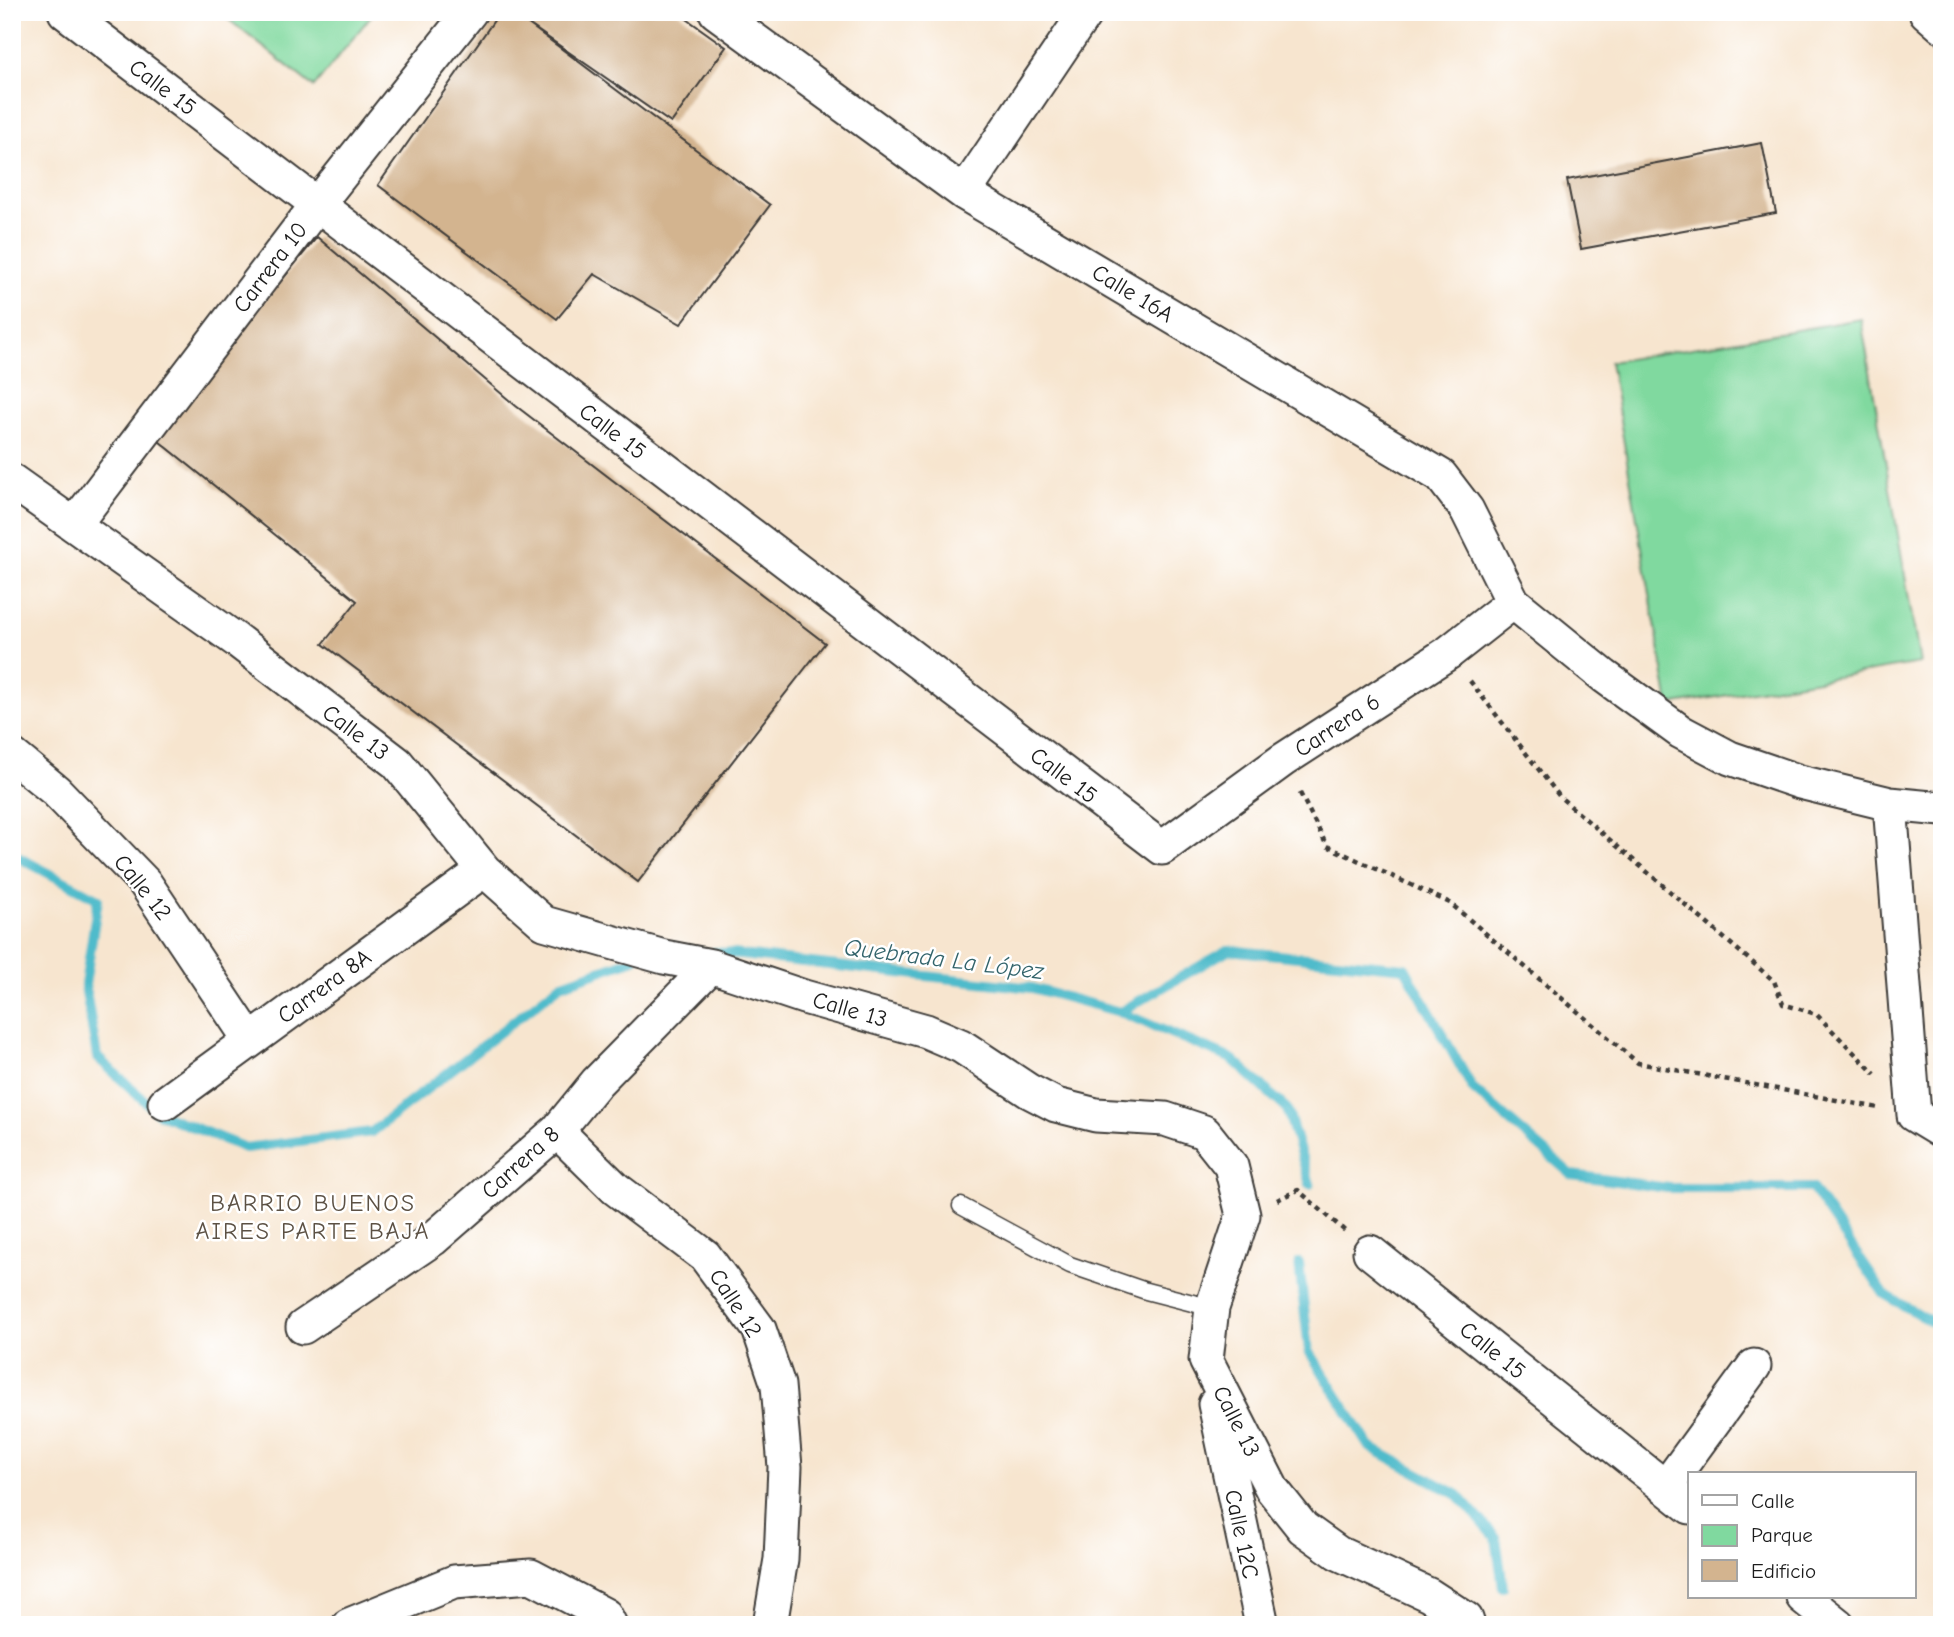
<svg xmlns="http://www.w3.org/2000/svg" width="1954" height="1637" viewBox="0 0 1954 1637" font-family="'Comic Neue',sans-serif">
  <rect width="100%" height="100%" fill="#fff"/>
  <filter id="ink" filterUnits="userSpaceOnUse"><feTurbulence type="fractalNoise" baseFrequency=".0143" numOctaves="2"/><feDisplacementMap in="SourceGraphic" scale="14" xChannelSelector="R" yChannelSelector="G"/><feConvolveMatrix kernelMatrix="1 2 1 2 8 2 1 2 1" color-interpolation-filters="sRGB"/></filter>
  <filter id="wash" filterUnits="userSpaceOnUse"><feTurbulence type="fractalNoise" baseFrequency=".00686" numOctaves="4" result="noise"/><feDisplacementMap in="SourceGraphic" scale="28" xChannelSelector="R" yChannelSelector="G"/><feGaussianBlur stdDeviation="1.57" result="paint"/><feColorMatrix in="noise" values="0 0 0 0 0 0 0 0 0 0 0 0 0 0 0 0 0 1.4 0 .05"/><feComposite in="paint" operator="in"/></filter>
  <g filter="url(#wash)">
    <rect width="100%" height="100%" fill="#f7e5cf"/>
    <path fill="#80d99f" stroke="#4e7a5e" stroke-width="2" d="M219,12H374L314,87Z
      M1861,319L1920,663L1669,705L1610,362Z"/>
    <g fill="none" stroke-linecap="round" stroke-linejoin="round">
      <path stroke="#4fbbcb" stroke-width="10" d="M12,854L98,899L85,985L97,1057L158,1113L245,1148L372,1132L560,985L634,959
        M715,952L1032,988L1120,1012L1228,950L1405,968L1473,1089L1572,1175L1668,1188H1812L1884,1294L1942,1328
        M1120,1012L1232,1059L1287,1109L1310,1184
        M1299,1263L1309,1351L1370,1447L1458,1495L1496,1538L1503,1587"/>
    </g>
    <g id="blocks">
      <path fill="#d3b48f" d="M500,12H677L726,47L671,123L527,23L770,205L681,324L594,274L557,319L378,185Z
        M1762,143L1776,213L1581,249L1567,180Z
        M317,237L516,406L825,643L638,882L323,644L357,601L154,437Z"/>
    </g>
  </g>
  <g filter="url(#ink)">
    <use href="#blocks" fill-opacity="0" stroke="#3d3a37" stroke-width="2"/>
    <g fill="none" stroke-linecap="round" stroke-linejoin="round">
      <g stroke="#3d3a37" stroke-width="19">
        <path id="lane" d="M961,1206L1070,1265L1146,1291L1212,1308"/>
      </g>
      <g stroke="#3d3a37" stroke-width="37">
        <path id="street" d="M65,12L1162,848L1283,760L1448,653L1513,602
          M716,12L964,193L1441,476L1467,510L1513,602L1604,676L1681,732L1730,758L1800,782L1890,804L1942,809
          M1926,12L1942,26
          M964,193L1086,12
          M12,481L239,642L397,763L484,870L544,923L664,957L711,966L804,997L926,1031L961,1046L1029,1091L1056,1105L1096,1115L1165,1119L1204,1132L1231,1166L1243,1215L1212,1308L1206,1360L1272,1489L1303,1528L1338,1553L1429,1595L1466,1619L1468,1625
          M74,525L317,205L470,12
          M12,755L56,791L145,883L250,1040
          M1890,804L1914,1115L1942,1132
          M165,1103L484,870
          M557,1131L616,1189L705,1256L759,1329L778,1385L785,1467L781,1559L770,1625
          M1370,1252L1690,1507
          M303,1327L433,1239L557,1131L597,1082L711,966
          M1215,1404L1262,1625
          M1665,1488L1754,1366
          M1803,1597L1838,1625
          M349,1625L454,1582L531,1576L605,1615L610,1625"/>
      </g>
      <path stroke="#3d3a37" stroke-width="4.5" stroke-dasharray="5 5" stroke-linecap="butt" d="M1470,681L1560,797L1774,981L1783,1004L1816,1014L1875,1074
        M1300,793L1327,846L1450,903L1638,1063L1879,1108
        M1277,1200L1298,1190L1345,1231"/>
      <use href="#lane" stroke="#fff" stroke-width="16"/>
      <use href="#street" stroke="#fff" stroke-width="33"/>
    </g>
  </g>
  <g text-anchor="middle" stroke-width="5" stroke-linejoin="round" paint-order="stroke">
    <g font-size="23" fill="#1c1c1c" stroke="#fff">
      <text transform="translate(163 87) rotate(37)" y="8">Calle 15</text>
      <text transform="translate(270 267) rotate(-53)" y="8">Carrera 10</text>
      <text transform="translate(1133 293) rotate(31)" y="8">Calle 16A</text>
      <text transform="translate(613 431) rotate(37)" y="8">Calle 15</text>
      <text transform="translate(1337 725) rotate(-33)" y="8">Carrera 6</text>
      <text transform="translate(356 732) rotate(37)" y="8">Calle 13</text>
      <text transform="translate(1064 775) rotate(37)" y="8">Calle 15</text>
      <text transform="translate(143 887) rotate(51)" y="8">Calle 12</text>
      <text transform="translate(324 986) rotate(-36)" y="8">Carrera 8A</text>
      <text transform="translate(850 1009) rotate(16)" y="8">Calle 13</text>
      <text transform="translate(520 1162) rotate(-42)" y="8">Carrera 8</text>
      <text transform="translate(736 1303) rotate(57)" y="8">Calle 12</text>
      <text transform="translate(1493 1350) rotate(39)" y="8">Calle 15</text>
      <text transform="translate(1237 1421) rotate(63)" y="8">Calle 13</text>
      <text transform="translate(1242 1534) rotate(78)" y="8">Calle 12C</text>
    </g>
    <g font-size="24" font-style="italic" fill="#33646b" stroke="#fff">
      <text transform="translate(944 959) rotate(7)" y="8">Quebrada La López</text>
    </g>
    <g font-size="24" letter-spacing="2" fill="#5c5144" stroke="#fff">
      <text x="313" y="1211">BARRIO BUENOS<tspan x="313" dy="28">AIRES PARTE BAJA</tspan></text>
    </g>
  </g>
  <rect width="1954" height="1637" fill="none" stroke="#fff" stroke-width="42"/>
  <rect x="1688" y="1472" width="228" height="126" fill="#ffffff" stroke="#a4a4a4" stroke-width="2"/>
  <rect x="1702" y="1495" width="35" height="10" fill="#ffffff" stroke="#a4a4a4" stroke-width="2"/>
  <text x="1751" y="1508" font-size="21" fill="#1c1c1c">Calle</text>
  <rect x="1702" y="1525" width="35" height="21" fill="#80d99f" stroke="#a4a4a4" stroke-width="2"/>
  <text x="1751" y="1542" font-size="21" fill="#1c1c1c">Parque</text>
  <rect x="1702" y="1560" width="35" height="21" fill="#d3b48f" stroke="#a4a4a4" stroke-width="2"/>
  <text x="1751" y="1578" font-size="21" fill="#1c1c1c">Edificio</text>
</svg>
